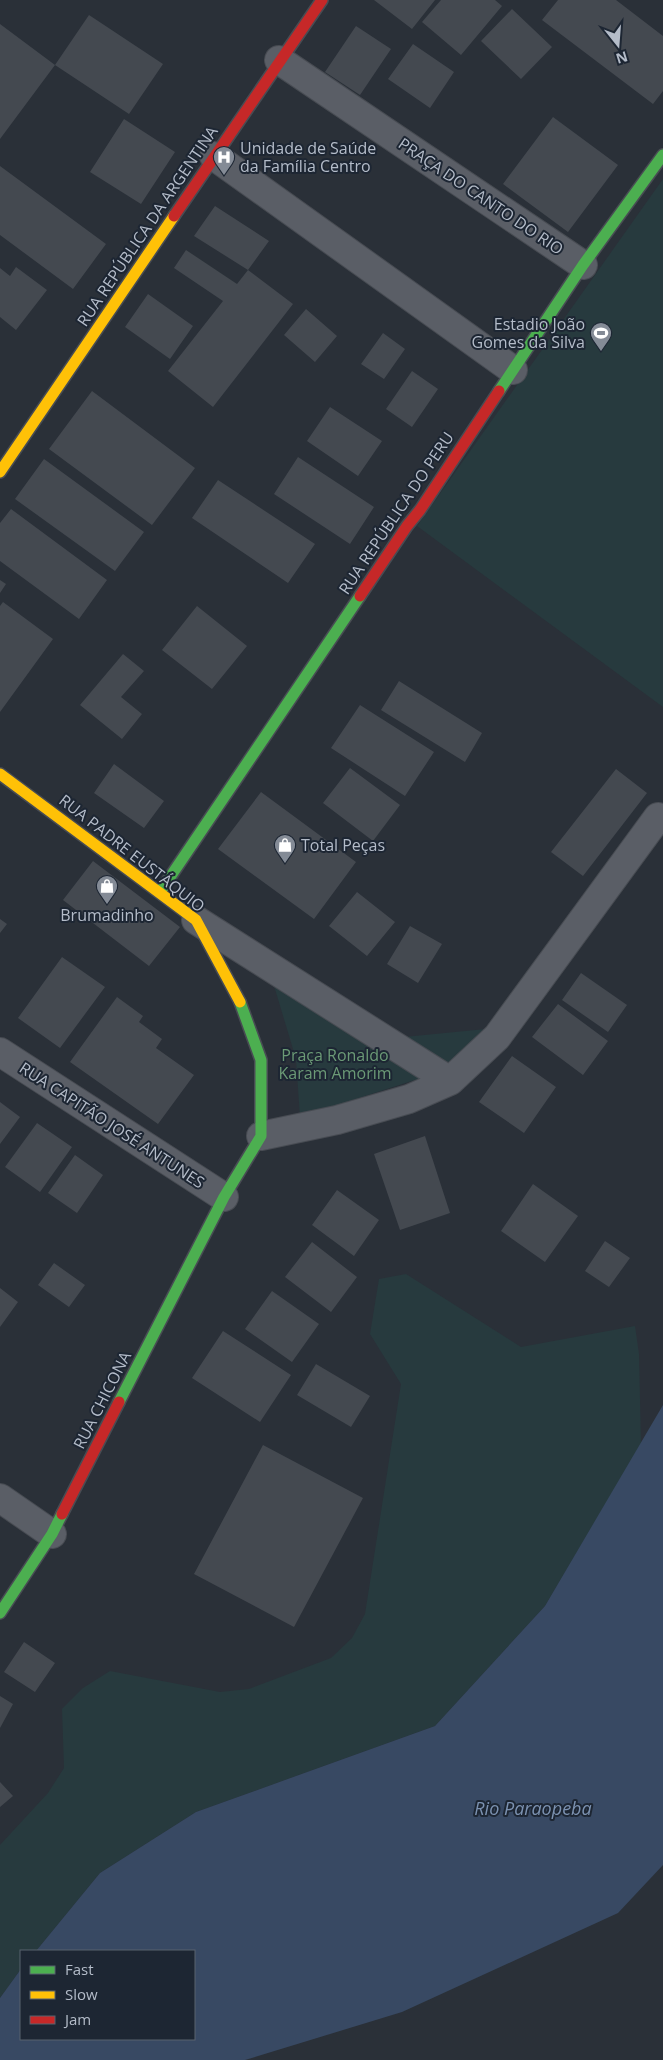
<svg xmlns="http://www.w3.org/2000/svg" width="663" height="2060" viewBox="0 0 663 2060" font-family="'Open Sans',sans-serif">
  <rect width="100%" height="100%" fill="#2a3038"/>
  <path fill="#273a3e" d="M663,179V707L417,526Z
    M272,979L424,1077L300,1117L296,1059Z
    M496,1028L449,1074L394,1038Z
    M406,1274L521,1347L635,1326L639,1354L641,1444L545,1606L435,1726L196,1812L100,1873L36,1951H21V1969L0,1998V1845L48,1793L64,1768L62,1709L83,1688L110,1671L220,1692L249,1689L331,1658L352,1638L365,1614L401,1384L370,1334L379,1279Z"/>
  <path fill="#384963" d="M663,1405V1865L618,1913L402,2012L245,2060H0V1998L21,1969V2039H194V1951H36L100,1873L196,1812L435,1726L545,1606Z"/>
  <path fill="#444950" d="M374,0H435L412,29Z
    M441,0H495L502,6L461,55L422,22Z
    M558,0H616L663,36V91L653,104L542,20Z
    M512,9L552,47L521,79L481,41Z
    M89,15L163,64L129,114L55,65L0,139V24L55,65Z
    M356,26L391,49L360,95L325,72Z
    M413,44L454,72L430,108L388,79Z
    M553,117L618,165L568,232L503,184Z
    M124,119L175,152L141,204L90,172Z
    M0,166L106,244L73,289L0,235Z
    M215,206L269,241L248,270L194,236Z
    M186,250L237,284L248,270L293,304L213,407L168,371L223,301L174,268Z
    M16,267L47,290L16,330L0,317V268L10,276Z
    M148,294L193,326L170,359L125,327Z
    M306,309L337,336L315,362L284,335Z
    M383,333L405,349L384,379L361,364Z
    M412,371L438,389L412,427L386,409Z
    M92,391L195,468L152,525L49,449Z
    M330,407L382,441L358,476L307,441Z
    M298,457L374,507L350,544L274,494Z
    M44,459L144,532L115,571L15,499Z
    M218,480L315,544L288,583L192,518Z
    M11,509L107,580L79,619L0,561V523Z
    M0,580L6,584L0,593Z
    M3,602L53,639L0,712V606Z
    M197,606L247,646L212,689L162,650Z
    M123,654L144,671L121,697L142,714L122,739L80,705Z
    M399,681L482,733L465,762L381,710Z
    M360,705L434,752L405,796L331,748Z
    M114,764L164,801L144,828L94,793Z
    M350,768L400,805L373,841L323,803Z
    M616,769L647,793L583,876L551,852Z
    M261,792L356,862L314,919L218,849Z
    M93,861L180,927L149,966L63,900Z
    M357,892L395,922L367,956L329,926Z
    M0,919L7,924L0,933Z
    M410,926L442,944L418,983L387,964Z
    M62,957L105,987L60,1048L18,1018Z
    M581,973L627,1005L608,1032L562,1000Z
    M117,997L143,1016L139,1022L162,1039L156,1048L194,1075L158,1124L70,1062Z
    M558,1004L608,1041L583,1075L532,1037Z
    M512,1056L556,1087L524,1133L479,1102Z
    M0,1102L20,1117L0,1144Z
    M37,1123L72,1147L40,1192L5,1167Z
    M425,1136L450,1213L400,1230L374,1154Z
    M75,1155L103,1175L77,1213L48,1193Z
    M533,1184L578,1216L545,1262L501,1231Z
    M337,1190L379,1220L354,1256L312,1225Z
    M605,1241L630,1258L609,1287L585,1271Z
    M312,1242L357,1277L331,1312L285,1277Z
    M54,1263L85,1285L69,1307L38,1285Z
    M0,1288L18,1302L0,1327Z
    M272,1291L319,1324L292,1362L245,1329Z
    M223,1331L291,1375L260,1422L192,1378Z
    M316,1364L370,1396L351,1427L297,1395Z
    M263,1445L363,1498L294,1627L194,1574Z
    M24,1642L55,1663L35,1692L4,1672Z
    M0,1696L13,1704L0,1728Z
    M0,1782L13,1796L0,1807Z"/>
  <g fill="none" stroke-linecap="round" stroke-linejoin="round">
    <g stroke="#484c53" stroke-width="30">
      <path id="street" d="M279,60L583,265
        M214,156L513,370
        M196,920L450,1081
        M0,1052L224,1197
        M261,1136L337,1120L409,1099L450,1081L497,1037L658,817
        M0,1498L52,1534"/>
    </g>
    <g stroke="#484c53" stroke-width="14">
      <path id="fast" d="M499,391L583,265L663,155
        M160,892L360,596
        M119,1402L224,1197L261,1136V1060L240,1002
        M0,1613L52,1534L62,1514"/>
    </g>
    <g stroke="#484c53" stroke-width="14">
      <path id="slow" d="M0,472L174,216
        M0,774L196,920L240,1002"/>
    </g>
    <g stroke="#484c53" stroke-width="14">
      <path id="jam" d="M174,216L322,0
        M360,596L407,526L420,510L499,391
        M62,1514L119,1402"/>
    </g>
    <use href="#street" stroke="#5a5e66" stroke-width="28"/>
    <use href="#fast" stroke="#4caf50" stroke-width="11"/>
    <use href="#slow" stroke="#ffc107" stroke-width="11"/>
    <use href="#jam" stroke="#c62828" stroke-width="11"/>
  </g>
  <defs>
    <g id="hospital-pin" transform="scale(1.125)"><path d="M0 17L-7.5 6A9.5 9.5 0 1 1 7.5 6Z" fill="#848b96" stroke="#1d2633"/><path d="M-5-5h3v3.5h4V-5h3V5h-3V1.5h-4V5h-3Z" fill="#fff"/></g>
    <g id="stadium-pin" transform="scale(1.125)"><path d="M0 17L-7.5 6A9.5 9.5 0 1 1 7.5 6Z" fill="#848b96" stroke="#1d2633"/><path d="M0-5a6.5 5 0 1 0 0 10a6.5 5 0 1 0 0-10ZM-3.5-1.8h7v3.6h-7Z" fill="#fff"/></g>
    <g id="shop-pin" transform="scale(1.125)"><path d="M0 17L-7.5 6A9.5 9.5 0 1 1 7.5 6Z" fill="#848b96" stroke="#1d2633"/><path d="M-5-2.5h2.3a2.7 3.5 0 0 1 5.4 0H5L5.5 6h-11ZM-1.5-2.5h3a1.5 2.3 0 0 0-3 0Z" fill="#fff"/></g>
  </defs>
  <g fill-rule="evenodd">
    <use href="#hospital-pin" x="224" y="157"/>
    <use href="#stadium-pin" x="601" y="333"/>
    <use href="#shop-pin" x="285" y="845"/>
    <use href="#shop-pin" x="107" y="886"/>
  </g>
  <g text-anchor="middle" stroke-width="4" stroke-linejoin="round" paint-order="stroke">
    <g font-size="16" fill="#b4bcc9" stroke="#1d2633" text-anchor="start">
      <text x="240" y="154">Unidade de Saúde<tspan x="240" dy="18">da Família Centro</tspan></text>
      <text x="585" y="330" text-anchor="end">Estadio João<tspan x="585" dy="18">Gomes da Silva</tspan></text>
      <text x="301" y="851">Total Peças</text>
      <text x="107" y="921" text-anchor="middle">Brumadinho</text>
    </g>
    <g font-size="16" fill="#b4bcc9" stroke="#1d2633">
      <text transform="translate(481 196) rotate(34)" y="6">PRAÇA DO CANTO DO RIO</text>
      <text transform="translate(147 226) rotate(-56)" y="6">RUA REPÚBLICA DA ARGENTINA</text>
      <text transform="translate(396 513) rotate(-56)" y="6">RUA REPÚBLICA DO PERU</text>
      <text transform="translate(132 853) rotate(38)" y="6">RUA PADRE EUSTÁQUIO</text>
      <text transform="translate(112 1125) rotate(33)" y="6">RUA CAPITÃO JOSÉ ANTUNES</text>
      <text transform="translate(102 1400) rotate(-63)" y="6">RUA CHICONA</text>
    </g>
    <g font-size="16" fill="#6b9a76" stroke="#1d2633">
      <text x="335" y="1061">Praça Ronaldo<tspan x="335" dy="18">Karam Amorim</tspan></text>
    </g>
    <g font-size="18" font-style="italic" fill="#7c92b1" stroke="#1d2633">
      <text x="533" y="1815">Rio Paraopeba</text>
    </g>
  </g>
  <rect x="20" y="1950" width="175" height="90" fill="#1d2633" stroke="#59626f"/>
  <rect x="30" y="1966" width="25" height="8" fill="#4caf50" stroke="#59626f"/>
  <text x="65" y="1975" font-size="15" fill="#b4bcc9">Fast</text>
  <rect x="30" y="1991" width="25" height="8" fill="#ffc107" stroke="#59626f"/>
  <text x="65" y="2000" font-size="15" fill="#b4bcc9">Slow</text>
  <rect x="30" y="2016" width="25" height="8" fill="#c62828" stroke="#59626f"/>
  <text x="65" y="2025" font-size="15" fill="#b4bcc9">Jam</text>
  <g transform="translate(618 45) rotate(163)" stroke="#1d2633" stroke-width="4" paint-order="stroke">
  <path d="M0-4L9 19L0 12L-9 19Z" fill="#b4bcc9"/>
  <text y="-8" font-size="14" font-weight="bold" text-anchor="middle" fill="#b4bcc9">N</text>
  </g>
</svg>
